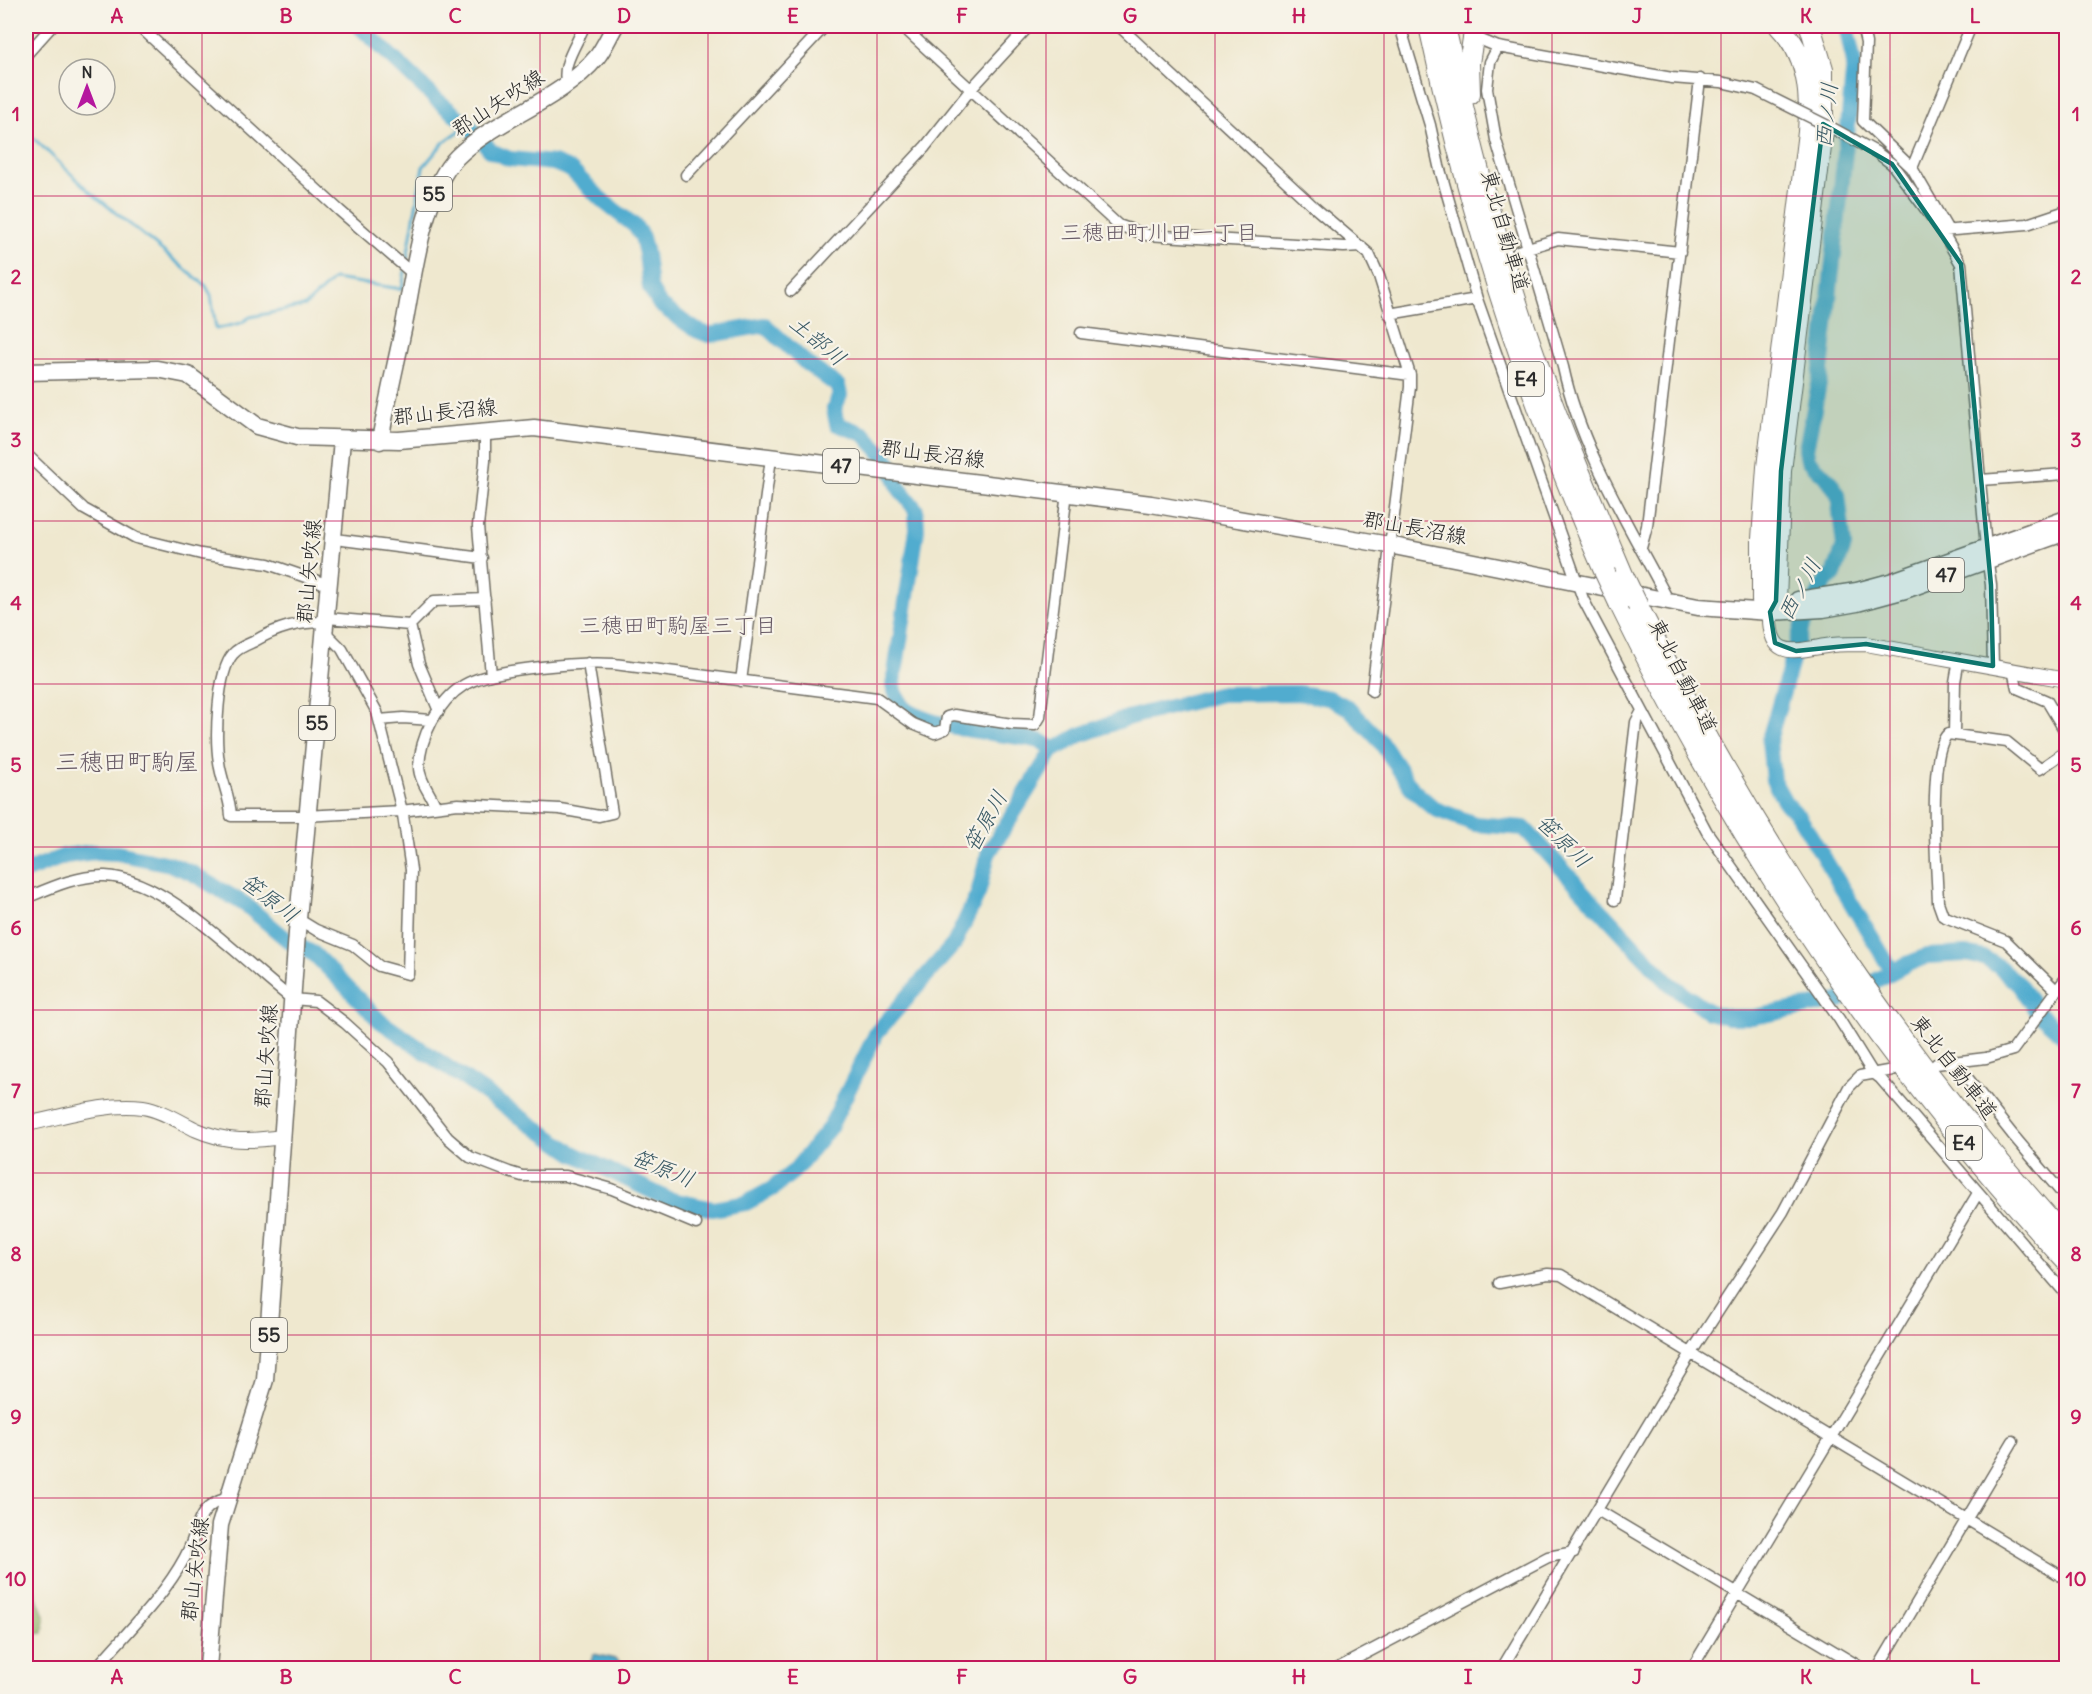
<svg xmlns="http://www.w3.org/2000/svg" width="2092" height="1694" viewBox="0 0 2092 1694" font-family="Delius,'Klee One',sans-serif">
  <rect width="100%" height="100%" fill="#f7f3e8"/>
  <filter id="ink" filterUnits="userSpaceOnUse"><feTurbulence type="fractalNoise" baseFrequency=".0167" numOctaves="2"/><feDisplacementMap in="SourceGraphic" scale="12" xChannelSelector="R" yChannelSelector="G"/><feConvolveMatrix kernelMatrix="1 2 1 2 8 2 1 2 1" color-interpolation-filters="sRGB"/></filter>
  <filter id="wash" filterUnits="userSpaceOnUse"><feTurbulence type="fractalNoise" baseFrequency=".008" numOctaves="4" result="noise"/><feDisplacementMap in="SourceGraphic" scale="24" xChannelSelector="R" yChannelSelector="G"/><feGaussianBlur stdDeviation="1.35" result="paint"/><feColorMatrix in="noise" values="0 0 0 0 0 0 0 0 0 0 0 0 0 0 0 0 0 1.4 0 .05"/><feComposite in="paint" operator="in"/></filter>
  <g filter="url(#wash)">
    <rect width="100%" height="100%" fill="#efe8cf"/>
    <path fill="#90b569" stroke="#5e704a" stroke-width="1.5" d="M26,1569L45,1618L43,1633L32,1634L26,1631Z"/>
    <path fill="#51accf" stroke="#3e6c7d" stroke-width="1.5" d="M594,1654L615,1659L628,1668H593L591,1661Z"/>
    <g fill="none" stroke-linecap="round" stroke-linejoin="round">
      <path stroke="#51accf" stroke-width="3" d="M26,131L89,191L206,286L211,295L216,329L241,323L250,317L305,306L334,279L402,289L405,271
        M406,264L423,167L444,142L468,125"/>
      <path stroke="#51accf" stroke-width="16" d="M359,26L436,99L468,125L491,151L510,159L554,163L571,170L604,202L635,226L642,237L646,254L650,288L660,305L696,330L709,335L765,325L807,364L838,386L840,395L834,409L837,424L864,434L889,462L899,488L916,510L917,530L893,686C896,694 900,705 907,710C936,730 1005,733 1041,741L1050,747L1052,751
        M1846,26L1854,63L1848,126L1820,379L1806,449L1808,460L1829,480L1838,494L1844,546L1834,575L1826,581L1802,626L1769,740L1773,780L1785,802L1800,818L1892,971
        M26,871L65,856L94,852L117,853L170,864L192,873L246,905L290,942L314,954L380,1021L573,1153L668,1199L713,1209L746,1203L772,1189L794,1171L830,1127L877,1032L954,944L978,894L988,854L1052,751L1080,735L1127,718L1221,694L1298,693L1329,698L1349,708L1380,741L1413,790L1435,809L1475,824L1524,828L1669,983L1709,1012L1728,1017H1753L1838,1001L1905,965L1927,956L1966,954L1984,958L1998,966L2019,985L2037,1012L2066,1038"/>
    </g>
  </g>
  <g filter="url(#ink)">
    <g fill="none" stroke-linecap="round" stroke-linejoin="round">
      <g stroke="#706d64" stroke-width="13">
        <path id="minor" d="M139,26L340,211L413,274
          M902,26L1118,225L1147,235L1344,247L1361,246
          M1119,26L1314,207L1369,254L1379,276L1410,375V387L1372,691
          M1400,26L1430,125L1439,166L1477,299L1583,599L1707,832L1839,1019L1872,1072L1880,1078L2066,1294
          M1862,26L1866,43L1863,121L1912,168L1948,230
          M1479,39L1498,47L1570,60L1672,78L1721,82L1756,90
          M1498,47L1490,62L1487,89L1496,140L1563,367C1581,450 1629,525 1668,600
          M26,55L52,26
          M567,85C560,65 578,43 584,26
          M1832,128L1876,152L1892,164L1942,231L1961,264L1986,548L1991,585L1993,666
          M1912,168L1971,26
          M686,175L825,26
          M1942,231L2027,224L2066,211
          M1518,251L1558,239L1680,252
          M791,291L925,147L972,88L1029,26
          M1389,314L1477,299
          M1081,333L1410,375
          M485,431V461L478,526L491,675
          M26,454L84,509L136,538L201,554L268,564L329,585
          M1980,480L2066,474
          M335,539L482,558
          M1641,548L1647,526L1700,79
          M327,618L410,625L419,664L439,711
          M327,622C298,622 278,627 253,642C246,645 238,648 233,654C217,672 215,738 219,762C221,780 230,796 231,816H304L401,811L458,804L560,809L599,816L612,813L588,663
          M410,625C419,616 426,609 434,601L485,599
          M2013,670L2017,688L2047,701L2066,733
          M741,681L771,458
          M379,720L403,718L431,720
          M1954,733L1955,682L1959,659
          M435,805C430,793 419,780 419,767C420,737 438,701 464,685C492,668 580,662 614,664L877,698L913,724L935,733L945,729L947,717L954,715L1012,724L1035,725L1040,717L1067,492
          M26,898C50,888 78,875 105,876C169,879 243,962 292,999L316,1001L345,1023L388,1062L448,1138L470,1157L509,1172L522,1176H566L612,1189L696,1224
          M1615,900L1636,722L1642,711
          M298,919L316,930L353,945L379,966L408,974L411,870L403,815L377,712L342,649L326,633
          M2057,991L2006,941L1943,916L1938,902C1937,871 1927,752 1948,734L2007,742L2040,769L2066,751
          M1955,1062L2012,1134L2066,1198
          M1936,1064L1986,1058L2013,1050L2066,978
          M1499,1283L1548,1274L1561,1275L2066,1579
          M1599,1511L1862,1668
          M96,1668C126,1633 163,1598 185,1557C200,1531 193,1507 228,1498
          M1338,1668L1548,1557L1574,1552
          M1502,1668L1691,1353L1783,1212L1849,1087L1860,1076L1893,1070
          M1692,1668L1978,1193
          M1878,1668L2013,1441"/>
      </g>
      <g stroke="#706d64" stroke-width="16">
        <path id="tertiary" d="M1770,612C1768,663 1796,650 1832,645C1843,644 1855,644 1866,644L2066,680
          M26,1124C63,1117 105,1102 143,1107C162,1110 180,1122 197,1130C226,1143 252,1141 282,1137"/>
      </g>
      <g stroke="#706d64" stroke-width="19">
        <path id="primary" d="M26,372L157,369L188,375L257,426L297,437L399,440L534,428L1151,504L1389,545L1698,607L1770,612L1823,609L1857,603L1905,590L2066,532
          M380,441C387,401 396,364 404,325C413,279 423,190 457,157C498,117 559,102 597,57C604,48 609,36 615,26
          M1798,600L1857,591L1890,582L2066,519
          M208,1668L220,1525L265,1380L298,919L342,440"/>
      </g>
      <g stroke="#706d64" stroke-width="22">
        <path id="motorway" d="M1429,26C1469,215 1527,397 1605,573
          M1445,26C1464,116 1486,205 1514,293C1544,390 1584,483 1624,577
          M1779,26C1808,56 1811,92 1808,132L1767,467L1762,539V601L1770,612L1776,601L1781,471L1823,131V69L1810,26
          M1470,94L1469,63L1475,26
          M1619,603C1738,847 1882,1062 2066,1261
          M1638,606C1754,838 1892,1046 2066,1238"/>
      </g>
      <use href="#minor" stroke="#fff" stroke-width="10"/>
      <use href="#tertiary" stroke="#fff" stroke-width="14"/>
      <use href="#primary" stroke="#fff" stroke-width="16"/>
      <use href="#motorway" stroke="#fff" stroke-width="20"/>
      <g stroke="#706d64" stroke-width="13" stroke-linecap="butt">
        <path id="minor-bridge" d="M1756,90L1832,128"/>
      </g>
      <g stroke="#706d64" stroke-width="22" stroke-linecap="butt">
        <path id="motorway-bridge" d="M1605,573L1619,603
          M1624,577L1638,606"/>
      </g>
      <use href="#minor-bridge" stroke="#fff" stroke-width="10"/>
      <use href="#motorway-bridge" stroke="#fff" stroke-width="20"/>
    </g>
  </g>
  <path fill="#0f766e" fill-opacity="0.2" stroke="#0f766e" stroke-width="4.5" stroke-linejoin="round" d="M1823,124L1892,164L1961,264L1991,585L1993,666L1866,644L1796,651L1775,643L1770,612L1776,601L1781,471Z"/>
  <path fill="none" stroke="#c2185b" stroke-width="1.5" stroke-opacity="0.55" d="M202,26V1668M371,26V1668M540,26V1668M708,26V1668M877,26V1668M1046,26V1668M1215,26V1668M1384,26V1668M1552,26V1668M1721,26V1668M1890,26V1668M26,196H2066M26,359H2066M26,521H2066M26,684H2066M26,847H2066M26,1010H2066M26,1173H2066M26,1335H2066M26,1498H2066"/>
  <g text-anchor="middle" stroke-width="4.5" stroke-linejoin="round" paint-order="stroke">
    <g fill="#f7f3e8" stroke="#686764" stroke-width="1.5">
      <rect x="416" y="177" width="36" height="34" rx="4.5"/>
      <rect x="1508" y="362" width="36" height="34" rx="4.5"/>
      <rect x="823" y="449" width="36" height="34" rx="4.5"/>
      <rect x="1928" y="558" width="36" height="34" rx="4.5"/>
      <rect x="299" y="706" width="36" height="34" rx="4.5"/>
      <rect x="1946" y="1126" width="36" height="34" rx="4.5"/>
      <rect x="251" y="1318" width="36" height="34" rx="4.5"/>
    </g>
    <g font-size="20" font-weight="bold" fill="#2b2b2b">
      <text x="434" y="201">55</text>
      <text x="1526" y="386">E4</text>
      <text x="841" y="473">47</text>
      <text x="1946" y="582">47</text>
      <text x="317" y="730">55</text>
      <text x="1964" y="1150">E4</text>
      <text x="269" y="1342">55</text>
    </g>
    <g font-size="21" fill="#2b2b2b" stroke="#f7f3e8">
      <text transform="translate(498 103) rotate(-33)" y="7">郡山矢吹線</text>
      <text transform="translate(1505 231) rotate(74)" y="7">東北自動車道</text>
      <text transform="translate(445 412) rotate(-6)" y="7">郡山長沼線</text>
      <text transform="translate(933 454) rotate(7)" y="7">郡山長沼線</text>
      <text transform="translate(1415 528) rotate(10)" y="7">郡山長沼線</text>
      <text transform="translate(309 571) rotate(-85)" y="7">郡山矢吹線</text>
      <text transform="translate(1683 676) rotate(63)" y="7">東北自動車道</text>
      <text transform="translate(266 1056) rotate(-86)" y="7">郡山矢吹線</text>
      <text transform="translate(1954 1067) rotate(52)" y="7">東北自動車道</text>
      <text transform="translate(195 1569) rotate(-83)" y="7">郡山矢吹線</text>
    </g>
    <g font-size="22" font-style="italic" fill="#385864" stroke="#f7f3e8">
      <text transform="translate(1826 115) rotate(-84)" y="8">西ノ川</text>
      <text transform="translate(818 340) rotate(40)" y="8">土部川</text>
      <text transform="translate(1799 589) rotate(-62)" y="8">西ノ川</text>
      <text transform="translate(985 821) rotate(-61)" y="8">笹原川</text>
      <text transform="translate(1564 841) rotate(44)" y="8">笹原川</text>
      <text transform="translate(270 898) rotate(37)" y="8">笹原川</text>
      <text transform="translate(663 1168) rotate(22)" y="8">笹原川</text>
    </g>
    <g font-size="22" fill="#685b66" stroke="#f7f3e8">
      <text x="1159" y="240">三穂田町川田一丁目</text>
      <text x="678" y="633">三穂田町駒屋三丁目</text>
    </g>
    <g font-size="24" fill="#685b66" stroke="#f7f3e8">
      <text x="127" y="770">三穂田町駒屋</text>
    </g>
  </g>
  <rect width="2092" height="1694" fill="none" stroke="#f7f3e8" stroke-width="66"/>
  <g transform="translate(87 87)"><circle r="28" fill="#f7f3e8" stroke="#a5a39c" stroke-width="1.5"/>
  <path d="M0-4.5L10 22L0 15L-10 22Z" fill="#b5179e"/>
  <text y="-9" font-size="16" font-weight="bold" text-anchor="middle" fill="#2b2b2b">N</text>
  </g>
  <rect x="33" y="33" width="2026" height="1628" fill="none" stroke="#c2185b" stroke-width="2"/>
  <g font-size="20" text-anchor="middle" font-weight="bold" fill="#c2185b">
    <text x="117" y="23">A</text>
    <text x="286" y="23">B</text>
    <text x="455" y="23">C</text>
    <text x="624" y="23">D</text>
    <text x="793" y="23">E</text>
    <text x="962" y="23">F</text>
    <text x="1130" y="23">G</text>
    <text x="1299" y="23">H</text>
    <text x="1468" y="23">I</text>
    <text x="1637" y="23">J</text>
    <text x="1806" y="23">K</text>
    <text x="1975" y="23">L</text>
    <text x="16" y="121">1</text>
    <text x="2076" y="121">1</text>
    <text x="16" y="284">2</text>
    <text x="2076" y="284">2</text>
    <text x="16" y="447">3</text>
    <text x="2076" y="447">3</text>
    <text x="16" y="610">4</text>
    <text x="2076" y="610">4</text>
    <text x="16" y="772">5</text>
    <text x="2076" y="772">5</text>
    <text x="16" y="935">6</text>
    <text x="2076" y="935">6</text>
    <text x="16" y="1098">7</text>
    <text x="2076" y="1098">7</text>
    <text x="16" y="1261">8</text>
    <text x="2076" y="1261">8</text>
    <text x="16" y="1424">9</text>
    <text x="2076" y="1424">9</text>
    <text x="16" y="1586">10</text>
    <text x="2076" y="1586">10</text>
    <text x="117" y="1684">A</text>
    <text x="286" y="1684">B</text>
    <text x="455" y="1684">C</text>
    <text x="624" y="1684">D</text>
    <text x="793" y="1684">E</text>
    <text x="962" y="1684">F</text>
    <text x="1130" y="1684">G</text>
    <text x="1299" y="1684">H</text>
    <text x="1468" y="1684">I</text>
    <text x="1637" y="1684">J</text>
    <text x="1806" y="1684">K</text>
    <text x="1975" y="1684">L</text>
  </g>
</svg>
